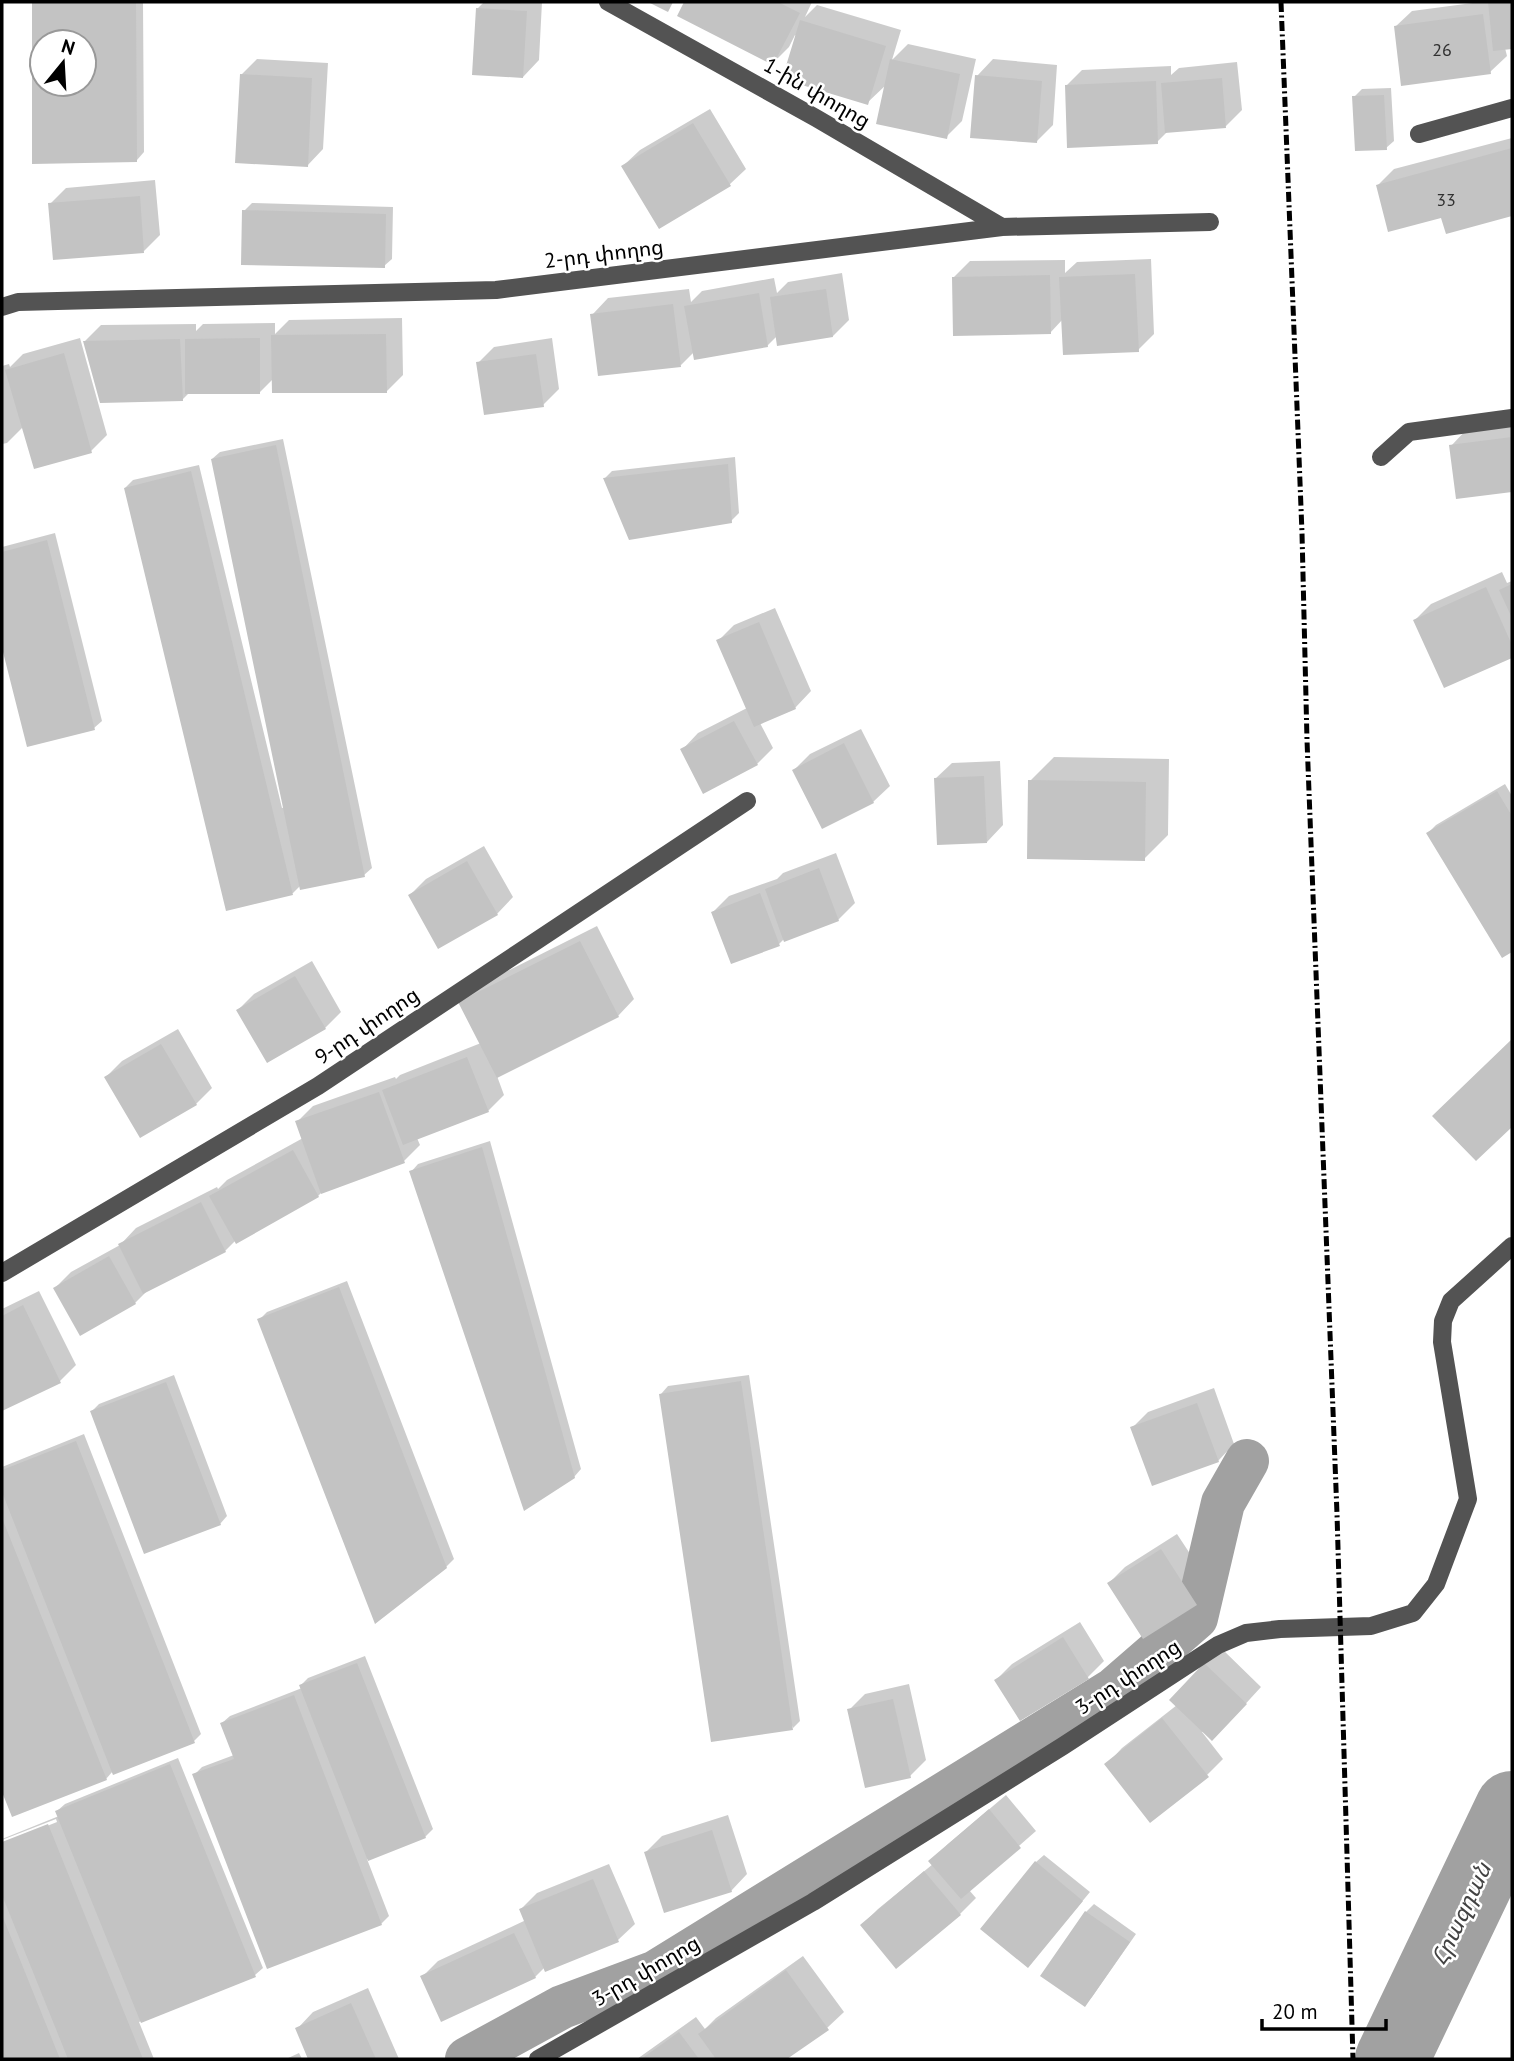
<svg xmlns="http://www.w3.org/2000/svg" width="1514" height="2061" viewBox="0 0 1514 2061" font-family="'PT Sans','Noto Sans Armenian',sans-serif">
  <rect width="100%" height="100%" fill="#fff"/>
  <path fill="#0003" fill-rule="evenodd" d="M34,2H143L144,152L137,160L34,162ZM42,42H84V84H42Z
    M484,2H542L539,60L523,77L477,9Z
    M686,2H812L805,17L817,5L901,30L892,60L908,44L976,59L962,121L946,137L887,84L867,103L795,35L789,47L773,63L679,16Z
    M1480,2H1512V47L1505,48L1507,56L1490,72L1395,27L1412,11Z
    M257,59L328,63L323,149L307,166L241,75Z
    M993,59L1057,65L1053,125L1037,141L977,76Z
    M1237,62L1242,110L1226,126L1168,131L1157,142L1066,86L1082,70L1171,66V75L1179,68Z
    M1391,88L1394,141L1386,148L1354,97L1362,89Z
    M710,109L746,169L729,185L623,166L640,150Z
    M1512,138V214L1447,231L1442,215L1378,185L1394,169Z
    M155,180L160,235L144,251L50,204L66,188Z
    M252,203L393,207L392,259L384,266L244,211Z
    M1151,259L1154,334L1138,350L1063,319L1050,333L954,277L970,261L1065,260V273L1077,262Z
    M842,273L849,320L833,336H777L767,346L694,352L681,365L592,315L608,298L689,289L691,302L702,291L774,278L777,293L788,282Z
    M402,318L403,375L387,391L274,378L260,392H190L182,400L85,341L101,325L196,324V331L203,324L275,323V334L289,320Z
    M80,338L107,435L91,451L23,427L7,443L2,444V366L9,364L10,367L23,354Z
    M552,338L559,389L543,405L478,363L494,347Z
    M1512,424V490L1458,497L1451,446L1467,429Z
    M283,439L372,868L364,875L301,885L293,893L227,909L125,488L133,480L199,465L282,808L285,807L212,459L220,452Z
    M735,457L739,513L731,521L605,478L612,471Z
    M55,533L102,721L94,728L28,745L2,641V547Z
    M1502,572L1507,583L1512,581V656L1445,686L1415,620L1431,604Z
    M775,608L811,691L795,708L760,723L773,748L757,764L682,750L698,733L747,708L718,641L734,625Z
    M861,729L890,786L873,802L822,827L794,770L810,754Z
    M1054,757L1169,759L1168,835L1144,859L1030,781Z
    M1000,761L1003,825L987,842L935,779L952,763Z
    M1505,784L1512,796V950L1502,956L1428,833L1436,825Z
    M484,846L513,897L497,914L410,895L426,879Z
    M836,853L855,903L838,920L785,940V938L779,944L713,912L729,896L777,879L783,873Z
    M597,926L634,999L618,1016L497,1076L504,1095L488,1111L417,1138L420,1145L404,1161L323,1191L318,1196L236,1240L225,1251L148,1290L135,1303L55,1288L71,1272L120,1245L136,1228L217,1187L218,1189L227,1180L303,1138L297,1122L313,1106L395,1077L396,1079L400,1075L481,1043L460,1003L476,987Z
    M312,961L341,1012L325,1028L267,1061L238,1010L254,994Z
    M178,1029L212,1088L196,1104L106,1077L122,1061Z
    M490,1141L581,1469L574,1477L411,1172L418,1164Z
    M347,1281L454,1559L446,1567L259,1320L267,1312Z
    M39,1291L76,1365L60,1381L2,1409V1309Z
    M174,1375L227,1516L220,1524L92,1411L99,1404Z
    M749,1375L800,1721L793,1728L661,1394L668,1386Z
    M1214,1388L1234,1444L1218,1461L1132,1428L1148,1412Z
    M84,1434L201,1734L194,1741L113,1771L106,1779L13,1815L2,1787V1467Z
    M1177,1534L1212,1587L1196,1603L1144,1637L1109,1583L1125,1567Z
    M1080,1622L1104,1661L1088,1677L1020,1719L996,1680L1012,1664Z
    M1221,1648L1261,1687L1228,1723L1202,1732L1223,1759L1207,1775L1106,1765L1122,1748L1177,1705L1205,1664Z
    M365,1656L433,1829L425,1837L367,1859L389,1916L381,1924L195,1774L202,1767L234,1755L222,1723L230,1716L302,1688L301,1685L308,1678Z
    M909,1684L926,1760L910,1776L849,1710L865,1694Z
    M178,1758L263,1968L255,1975L139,2022L154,2059H2V1844L57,1822L56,1819L2,1840V1839L59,1816L57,1811L65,1804Z
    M1006,1795L1036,1831L969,1890L976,1898L960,1914L862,1925L878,1909L933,1864L947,1845Z
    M728,1815L747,1874L731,1891L646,1852L662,1836Z
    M1044,1855L1090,1892L1035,1958L1036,1862Z
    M609,1864L635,1924L618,1940L546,1970L545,1967L535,1977H422L438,1961L526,1920L521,1909L537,1893Z
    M1094,1904L1136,1934L1092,1997L1085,2005L1086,1912Z
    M803,1956L844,2012L827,2028L784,2059H637L696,2017L705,2029L716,2018Z
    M368,1988L399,2059H310L297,2029L313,2012Z
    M299,2053L302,2059H286Z"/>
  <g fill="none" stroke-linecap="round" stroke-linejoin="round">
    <path stroke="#a1a1a1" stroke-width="44" d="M467,2059L562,2007L656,1972L1113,1690L1196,1618L1223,1503L1247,1461"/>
    <path stroke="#a1a1a1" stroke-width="74" d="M1392,2059L1512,1808"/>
  </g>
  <path fill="#c3c3c3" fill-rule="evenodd" d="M32,2H136L137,162L32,164ZM42,42H84V84H42Z
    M648,2H673L668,12Z
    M684,2H778L800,13L773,65L677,16Z
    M1488,2H1512V49L1493,51Z
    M476,8L527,11L523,78L472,75Z
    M1483,14L1491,74L1401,86L1394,26Z
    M800,20L886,46L868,105L782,79Z
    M890,59L960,74L947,139L876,124Z
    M240,74L312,78L308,167L235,163Z
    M975,75L1042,81L1037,143L970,138Z
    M1222,78L1226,128L1165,133L1161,83Z
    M1156,81L1158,144L1067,148L1065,85Z
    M1384,95L1387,150L1355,151L1352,96Z
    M693,123L731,186L659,229L621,166Z
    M1512,148V216L1446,234L1441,218L1388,232L1376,185Z
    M140,196L144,253L53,260L48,203Z
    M242,210L386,214L385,268L241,265Z
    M1135,274L1139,352L1063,355L1059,277Z
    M1050,275L1051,334L953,336L952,277Z
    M826,289L833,337L777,346L770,297Z
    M759,293L768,347L694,360L684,306Z
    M673,304L681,367L598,376L590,314Z
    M386,334L387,393H272L271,335Z
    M260,338V394H185V339Z
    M180,339L183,401L100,403L83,341Z
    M64,353L92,453L34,469L5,370Z
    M536,354L544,407L484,415L476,362Z
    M1512,437V492L1456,499L1449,445Z
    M276,445L365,877L300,890L211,459Z
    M728,464L732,523L629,540L603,478Z
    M191,471L293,895L226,911L124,488Z
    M47,540L95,730L27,747L2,648V552Z
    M1512,584V618L1499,590Z
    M1486,587L1512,645V658L1444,688L1413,620Z
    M759,622L796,709L754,727L716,640Z
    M734,721L758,765L703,794L680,749Z
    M844,743L874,803L822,829L792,770Z
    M984,776L987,843L937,845L934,778Z
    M1028,780L1146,782L1145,861L1027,859Z
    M1497,791L1512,816V952L1502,958L1426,833Z
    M467,861L498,915L438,949L408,895Z
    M819,868L839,921L784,942L765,889Z
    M760,893L780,946L731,964L711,912Z
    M580,941L619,1017L497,1078L458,1002Z
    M295,976L326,1029L267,1063L236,1010Z
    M1512,1039V1127L1476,1161L1432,1116Z
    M161,1044L197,1105L140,1138L104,1077Z
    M467,1057L489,1112L403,1145L382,1090Z
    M379,1092L405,1163L321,1194L295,1121Z
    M482,1147L575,1478L524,1511L409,1171Z
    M293,1150L319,1197L236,1244L209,1196Z
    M201,1202L226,1252L143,1294L118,1244Z
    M109,1256L136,1304L80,1336L53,1288Z
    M339,1287L447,1568L375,1624L257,1319Z
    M23,1305L61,1383L2,1411V1316Z
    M741,1381L793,1730L711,1742L659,1394Z
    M166,1382L221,1525L144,1554L90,1411Z
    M1197,1403L1219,1462L1152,1486L1130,1427Z
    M76,1441L195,1743L113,1775L2,1492V1470Z
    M2,1518L107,1780L12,1817L2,1792Z
    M1161,1549L1197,1605L1143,1639L1107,1583Z
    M1063,1637L1089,1679L1020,1721L994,1680Z
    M357,1663L426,1838L368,1861L299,1685Z
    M1204,1663L1247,1704L1212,1741L1169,1700Z
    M294,1695L382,1925L267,1969L192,1774L234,1759L220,1723Z
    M893,1699L911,1778L865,1788L847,1709Z
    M1162,1718L1209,1777L1150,1823L1104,1764Z
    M170,1764L256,1977L141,2023L55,1811Z
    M989,1809L1021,1848L961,1899L928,1861Z
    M48,1824L143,2059H68L2,1895V1842Z
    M712,1830L732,1892L664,1913L644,1852Z
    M1035,1861L1083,1901L1028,1968L980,1929Z
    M924,1871L961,1915L896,1969L860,1925Z
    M593,1879L619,1942L545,1972L519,1909Z
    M1085,1911L1130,1942L1085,2007L1040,1976Z
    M2,1915L60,2059H2Z
    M514,1933L536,1978L441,2022L420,1976Z
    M786,1970L829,2030L787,2059H716L698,2034Z
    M351,2003L376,2059H308L295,2028Z
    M679,2032L699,2059H641Z"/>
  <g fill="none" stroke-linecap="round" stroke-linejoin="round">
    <path stroke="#535353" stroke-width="18" d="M608,2L816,118L1002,227
      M1419,134L1512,108
      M2,307L18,302L496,290L1002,227L1210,222
      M1381,457L1409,432L1512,418
      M2,1273L318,1086L747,801
      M538,2059L813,1902L1063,1746L1218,1645L1246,1633L1280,1629L1371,1626L1413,1613L1436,1584L1468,1499L1442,1342L1443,1321L1451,1301L1512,1246"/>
    <path stroke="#000" stroke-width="5" stroke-dasharray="10 3.5 2 3.5" stroke-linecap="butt" d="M1281,2L1302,533L1307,740L1337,1514L1353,2059"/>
  </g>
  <g text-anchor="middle" stroke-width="5" stroke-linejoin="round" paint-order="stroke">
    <g font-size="18" fill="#313131">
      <text x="1442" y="56">26</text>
      <text x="1446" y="206">33</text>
    </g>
    <g font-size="21" fill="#000" stroke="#fff">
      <text transform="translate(817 93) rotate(30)" y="7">1-ին փողոց</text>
      <text transform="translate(604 254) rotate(-7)" y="7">2-րդ փողոց</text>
      <text transform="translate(367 1026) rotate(-34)" y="7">9-րդ փողոց</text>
      <text transform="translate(1128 1677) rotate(-33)" y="7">3-րդ փողոց</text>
      <text transform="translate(646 1971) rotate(-30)" y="7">3-րդ փողոց</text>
    </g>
    <g font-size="23" font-style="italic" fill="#424242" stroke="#fff">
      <text transform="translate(1461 1914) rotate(-65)" y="8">Հրազդան</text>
    </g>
  </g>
  <rect width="1514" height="2061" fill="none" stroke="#000000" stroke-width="7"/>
  <g transform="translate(63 63) rotate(18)"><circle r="33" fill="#ffffff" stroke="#999999" stroke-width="2"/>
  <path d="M0-5L12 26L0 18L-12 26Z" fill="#000000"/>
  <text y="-10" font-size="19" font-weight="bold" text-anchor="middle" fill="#000000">N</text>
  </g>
  <path d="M1262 2019v10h124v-10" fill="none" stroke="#000000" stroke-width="3.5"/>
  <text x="1272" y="2019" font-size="21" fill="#000000" stroke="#ffffff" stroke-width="5" paint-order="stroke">20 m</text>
</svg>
